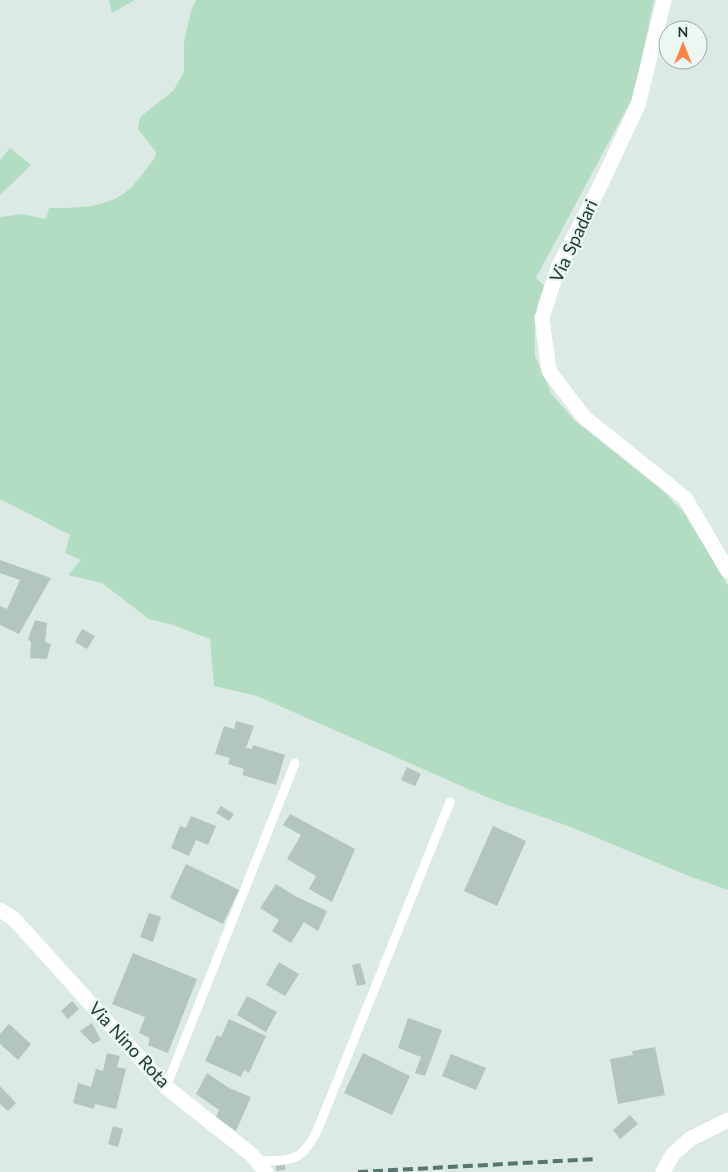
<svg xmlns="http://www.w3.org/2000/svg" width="728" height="1172" viewBox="0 0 728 1172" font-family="Lato,sans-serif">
  <rect width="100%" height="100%" fill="#dceae5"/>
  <path fill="#b3ddc2" d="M109,0H135L112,13Z
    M196,0H654L634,95L536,278L544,285L538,304L535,330V356L551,393L574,420L662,490L685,514L728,586V890L689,876L568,826L491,799L257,696L214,686L210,639L173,625L149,619L102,583L68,575L81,560L65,553L70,535L0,499V217L22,214L46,219L49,208C74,208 108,208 127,191C138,182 146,168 155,158L156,152L138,129L140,117L173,91L184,72V42L191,11Z
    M10,148L31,165L0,195V160Z"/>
  <path fill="#b2c5be" d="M0,560L51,578L19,634L0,625V606L7,609L20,580L0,573Z
    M35,620L47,623L45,642L51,644L47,659L30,658L31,642L28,639Z
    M82,629L95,636L87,649L75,642Z
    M236,721L254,726L246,748L252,749L253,745L285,755L276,785L242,775L244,769L228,764L230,758L215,754L224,726L234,729Z
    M407,767L421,774L415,786L401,780Z
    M221,806L234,814L229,821L216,813Z
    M290,814L355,849L332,902L309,889L316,876L287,859L301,835L283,825Z
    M191,816L216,826L208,845L196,840L189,856L171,848L180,826L186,828Z
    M493,826L526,841L497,906L464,891Z
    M186,864L239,890L223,924L170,898Z
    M276,884L295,896L327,911L318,931L304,922L291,943L272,931L279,920L260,908Z
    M149,913L161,917L153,942L140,937Z
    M133,953L197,979L168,1053L148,1045L150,1038L139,1033L145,1017L112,1004Z
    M279,962L299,974L285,996L266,985Z
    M360,963L366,984L357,986L352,965Z
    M247,996L277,1012L266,1032L237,1015Z
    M72,1001L79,1009L68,1019L61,1011Z
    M408,1018L442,1030L425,1076L415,1073L421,1057L398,1048Z
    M229,1019L266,1036L249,1073L244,1070L241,1077L205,1061L217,1035L221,1037Z
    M92,1023L101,1040L93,1044L80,1031Z
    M9,1024L31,1044L18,1060L0,1044V1034Z
    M655,1047L665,1095L618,1104L610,1059L633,1055L632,1051Z
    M107,1053L120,1056L117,1067L126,1069L116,1109L95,1104L94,1109L73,1103L78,1083L91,1087L96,1069L103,1071Z
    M363,1053L410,1076L392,1115L344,1093Z
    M451,1054L486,1068L476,1090L442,1076Z
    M207,1073L229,1088L251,1097L236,1131L216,1117L219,1110L196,1094Z
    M0,1086L16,1103L8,1111L0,1104Z
    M630,1115L638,1124L620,1139L613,1130Z
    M113,1126L123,1129L118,1147L108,1144Z
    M285,1165V1170L276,1171V1166Z"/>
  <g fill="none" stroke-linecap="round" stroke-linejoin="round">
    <path stroke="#fff" stroke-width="9" d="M166,1087L295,763
      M257,1161C291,1160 300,1164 317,1131L450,802"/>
    <path stroke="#fff" stroke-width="15" d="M0,910L13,918L166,1087L252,1155L266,1172
      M663,1172L673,1154L690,1139L728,1120"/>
    <path stroke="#fff" stroke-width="15" d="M664,0L638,105L600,186L558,268L542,318L549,371L584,417L685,498L728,571"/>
    <path stroke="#577670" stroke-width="4" stroke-dasharray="10 5" stroke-linecap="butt" d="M358,1172L596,1159"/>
  </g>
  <g text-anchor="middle" stroke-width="4.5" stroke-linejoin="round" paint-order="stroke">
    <g font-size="18" fill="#1d3a35" stroke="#edf7f2">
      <text transform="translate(574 241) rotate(-65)" y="6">Via Spadari</text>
      <text transform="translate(129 1045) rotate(47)" y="6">Via Nino Rota</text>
    </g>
  </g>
  <g transform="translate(683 45)"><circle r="24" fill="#edf7f2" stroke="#9aaba6"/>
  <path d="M0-4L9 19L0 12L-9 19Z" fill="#fd8347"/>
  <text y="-8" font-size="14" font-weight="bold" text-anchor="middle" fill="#1d3a35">N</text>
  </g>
</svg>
